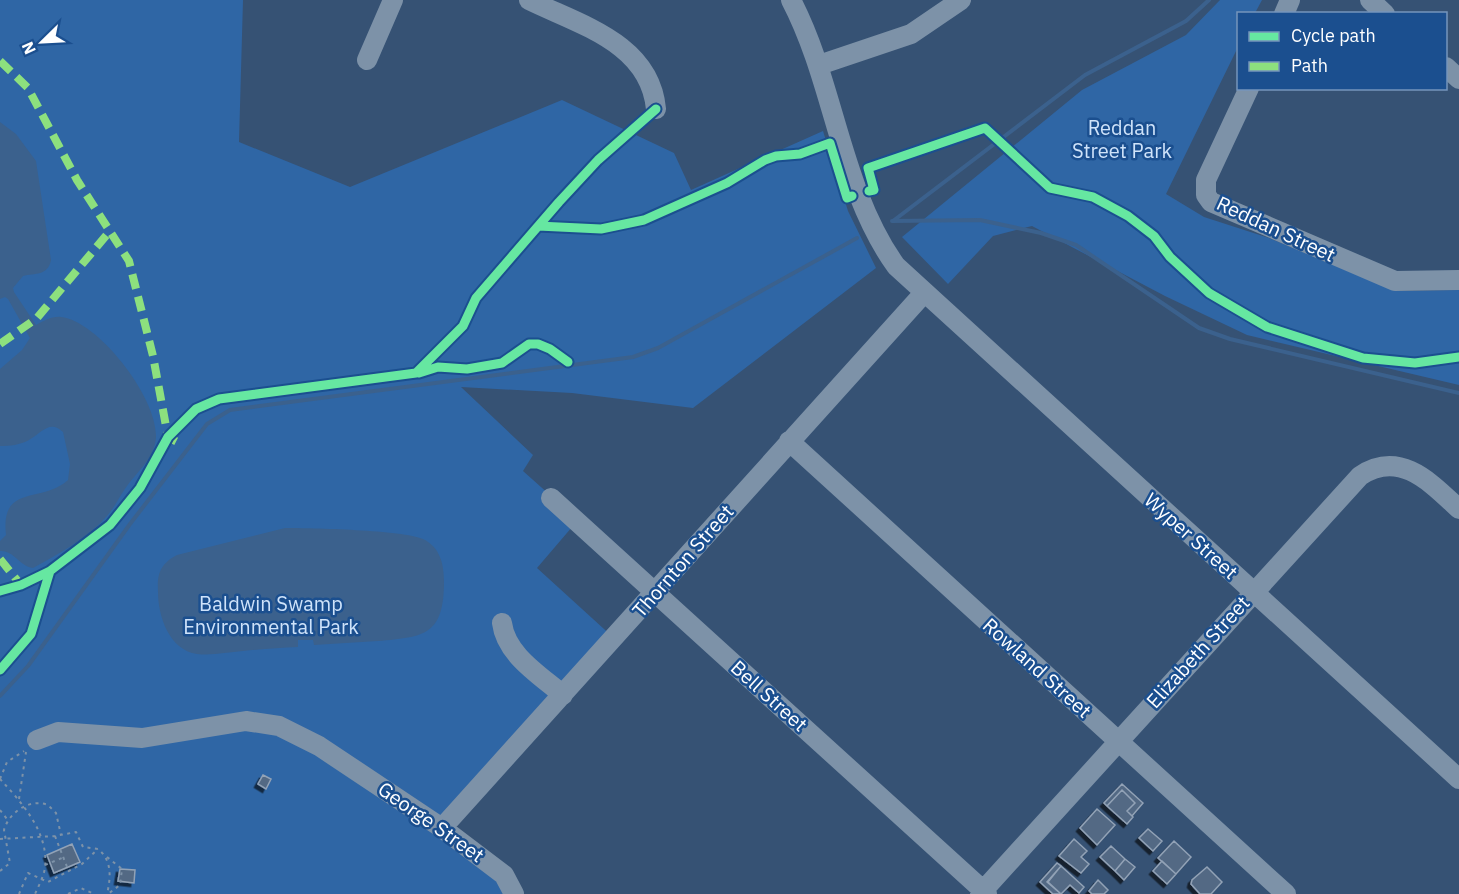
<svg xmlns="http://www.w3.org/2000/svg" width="1459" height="894" viewBox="0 0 1459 894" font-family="'IBM Plex Sans',sans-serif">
  <defs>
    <filter id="shadow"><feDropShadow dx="-3.5" dy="3.5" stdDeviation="0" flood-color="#0009"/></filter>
  </defs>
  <rect width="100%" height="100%" fill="#365274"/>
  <path fill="#2f66a5" d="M0,0H243L239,142L350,187L562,100L674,153L691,190L823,131L848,211L876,268L693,408L572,393L461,387L533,455L523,471L578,520L537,568L615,639L444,828L515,894H0Z
    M1220,0H1262L1255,13L1238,14V47L1166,194L1204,217L1269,238L1398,291L1459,290V385L1247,335L1165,296L1032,226L993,236L948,284L902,237L1082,90L1186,35Z"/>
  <path fill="#3b618d" d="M0,122L16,134L36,161L51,260C48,276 35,273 23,276L13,288L14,292L36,325C44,321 52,316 61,317C100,321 165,407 155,444C151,461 137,472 127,486C120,495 115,507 107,516C87,539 58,554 33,568C19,566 14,550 0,551V541L6,535C0,483 42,504 68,480L70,464L63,432C50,419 41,433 29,440C20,445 10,446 0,446V369L22,350L30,338L8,299L5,297L0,299Z
    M285,528C311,528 403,530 423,539C440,547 444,564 444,581C444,635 425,637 378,641C357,642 335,644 314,645L313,640H298V647C280,648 261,649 243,651C228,652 212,656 197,654C169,650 158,616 158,592C157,574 160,564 177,555Z"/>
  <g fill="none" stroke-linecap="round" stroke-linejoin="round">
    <path stroke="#3b618d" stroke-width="4" d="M892,221L980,220L1041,233L1076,245L1199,328L1230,339L1459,393
      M893,221L1085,75L1186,21L1209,0
      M0,696L28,666L130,524L207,424L230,410L633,357L658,348L857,238"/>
  </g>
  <path fill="#526984" stroke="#92a2b6" stroke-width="1.5" filter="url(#shadow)" d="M263,775L271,779L266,789L258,784Z
    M1122,784L1143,803L1132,816L1127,811L1135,803L1122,790L1107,806L1104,803Z
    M1122,790L1135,803L1127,811L1133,817L1127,824L1107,806Z
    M1097,809L1115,825L1097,845L1080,828Z
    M1148,829L1162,841L1153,851L1139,838Z
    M1074,839L1087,851L1081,857L1089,864L1081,873L1059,856Z
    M1174,841L1191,857L1176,874L1158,858Z
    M72,844L80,862L54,873L47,855Z
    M1111,846L1125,859L1115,871L1100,857Z
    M1125,859L1135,867L1124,880L1115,871Z
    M1162,861L1176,874L1167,884L1153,871Z
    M1057,863L1061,866L1048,882L1061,894H1053L1040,882Z
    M1061,866L1084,887L1079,893L1070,885L1061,894L1047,882Z
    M1207,867L1222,882L1211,894H1200L1191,884L1192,880Z
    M120,869L135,870L134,883L118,881Z
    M1098,880L1108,890L1104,894H1092L1089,891Z"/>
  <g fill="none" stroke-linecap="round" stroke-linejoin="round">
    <path stroke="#7d92a8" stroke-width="2" stroke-dasharray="3 4.5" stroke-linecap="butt" d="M0,779C21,802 49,832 45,867C44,876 39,885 35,894
      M0,779L7,762L24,751
      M19,799L26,752
      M0,810L7,819
      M55,836L69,872
      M0,839L55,836L76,832L83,847L98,849C112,860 111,877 107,894
      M107,857L122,869L120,885L108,894
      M45,865L62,858
      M0,871L10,863L4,830C9,812 30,798 48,805L56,813L61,835
      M19,894L28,873L48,882L82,864L98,849
      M68,894L81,888L94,894"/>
    <path stroke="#7d92a8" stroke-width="20" d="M529,0C580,25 650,43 656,109
      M791,0C835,84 840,188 896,266L1459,779
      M1370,0L1385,14
      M1284,14L1290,0
      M367,60L393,0
      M819,65L911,34L961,0
      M1446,67L1459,79
      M1249,88L1206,180V195L1211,202L1395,281L1459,280
      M789,441L1286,894
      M551,498L987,894
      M502,623C506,655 540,675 563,695
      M37,740L58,732L142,738L246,721L279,726L319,746L442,828L504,875L514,894
      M442,828L924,293
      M980,894L1360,476C1400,449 1431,483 1459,509"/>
    <path stroke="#8de07e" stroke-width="8" stroke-dasharray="15 8" stroke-linecap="butt" d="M0,61L28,88L77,180L129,261L153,356L168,437L183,445
      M0,344L37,318L110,231
      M0,559L21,585"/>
    <g stroke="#1b4f8f" stroke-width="13">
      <path id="cycleway" d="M869,191L874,190L868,168L985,128L1050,188L1093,197L1128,216L1154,236L1170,257L1209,293L1267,327L1363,358L1415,363L1459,357
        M538,226L601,229L644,220L727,183L765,160L776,156L800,154L830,143L847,198L852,196
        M419,373L438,367L467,369L502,363L529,344H538L550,349L568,362
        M0,591L21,585L50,571L110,525L140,488L168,437L196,409L219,399L416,373L463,326L476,298L559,202L598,160L656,109
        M0,670L31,634L50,571"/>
    </g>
    <use href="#cycleway" stroke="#66e7a1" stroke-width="9"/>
  </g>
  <g text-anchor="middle" stroke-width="5" stroke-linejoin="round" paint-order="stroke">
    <g font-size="20" fill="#cfe3fa" stroke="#1b4f8f">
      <text x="1122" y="135">Reddan<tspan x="1122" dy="23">Street Park</tspan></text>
      <text x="271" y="611">Baldwin Swamp<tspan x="271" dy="23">Environmental Park</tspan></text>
    </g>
    <g font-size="20" fill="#fff" stroke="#1b4f8f">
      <text transform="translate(1276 229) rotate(25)" y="7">Reddan Street</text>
      <text transform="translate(1191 536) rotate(42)" y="7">Wyper Street</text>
      <text transform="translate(683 561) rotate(-49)" y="7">Thornton Street</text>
      <text transform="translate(1198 652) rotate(-48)" y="7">Elizabeth Street</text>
      <text transform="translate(1037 668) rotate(42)" y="7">Rowland Street</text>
      <text transform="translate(769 696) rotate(42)" y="7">Bell Street</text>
      <text transform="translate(431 822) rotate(35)" y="7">George Street</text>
    </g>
  </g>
  <rect x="1237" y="12" width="210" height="78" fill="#1b4f8f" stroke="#7695bc" stroke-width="1.5"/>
  <rect x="1249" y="32" width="30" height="9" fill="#66e7a1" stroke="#7695bc" stroke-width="1.5"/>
  <text x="1291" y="42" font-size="18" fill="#ffffff">Cycle path</text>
  <rect x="1249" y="62" width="30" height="9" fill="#8de07e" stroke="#7695bc" stroke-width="1.5"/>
  <text x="1291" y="72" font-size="18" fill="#ffffff">Path</text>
  <g transform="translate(42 42) rotate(246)" stroke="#1b4f8f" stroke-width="4.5" paint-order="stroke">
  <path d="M0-4.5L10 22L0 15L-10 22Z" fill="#ffffff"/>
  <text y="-9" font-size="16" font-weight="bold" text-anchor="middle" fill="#ffffff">N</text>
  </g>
</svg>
